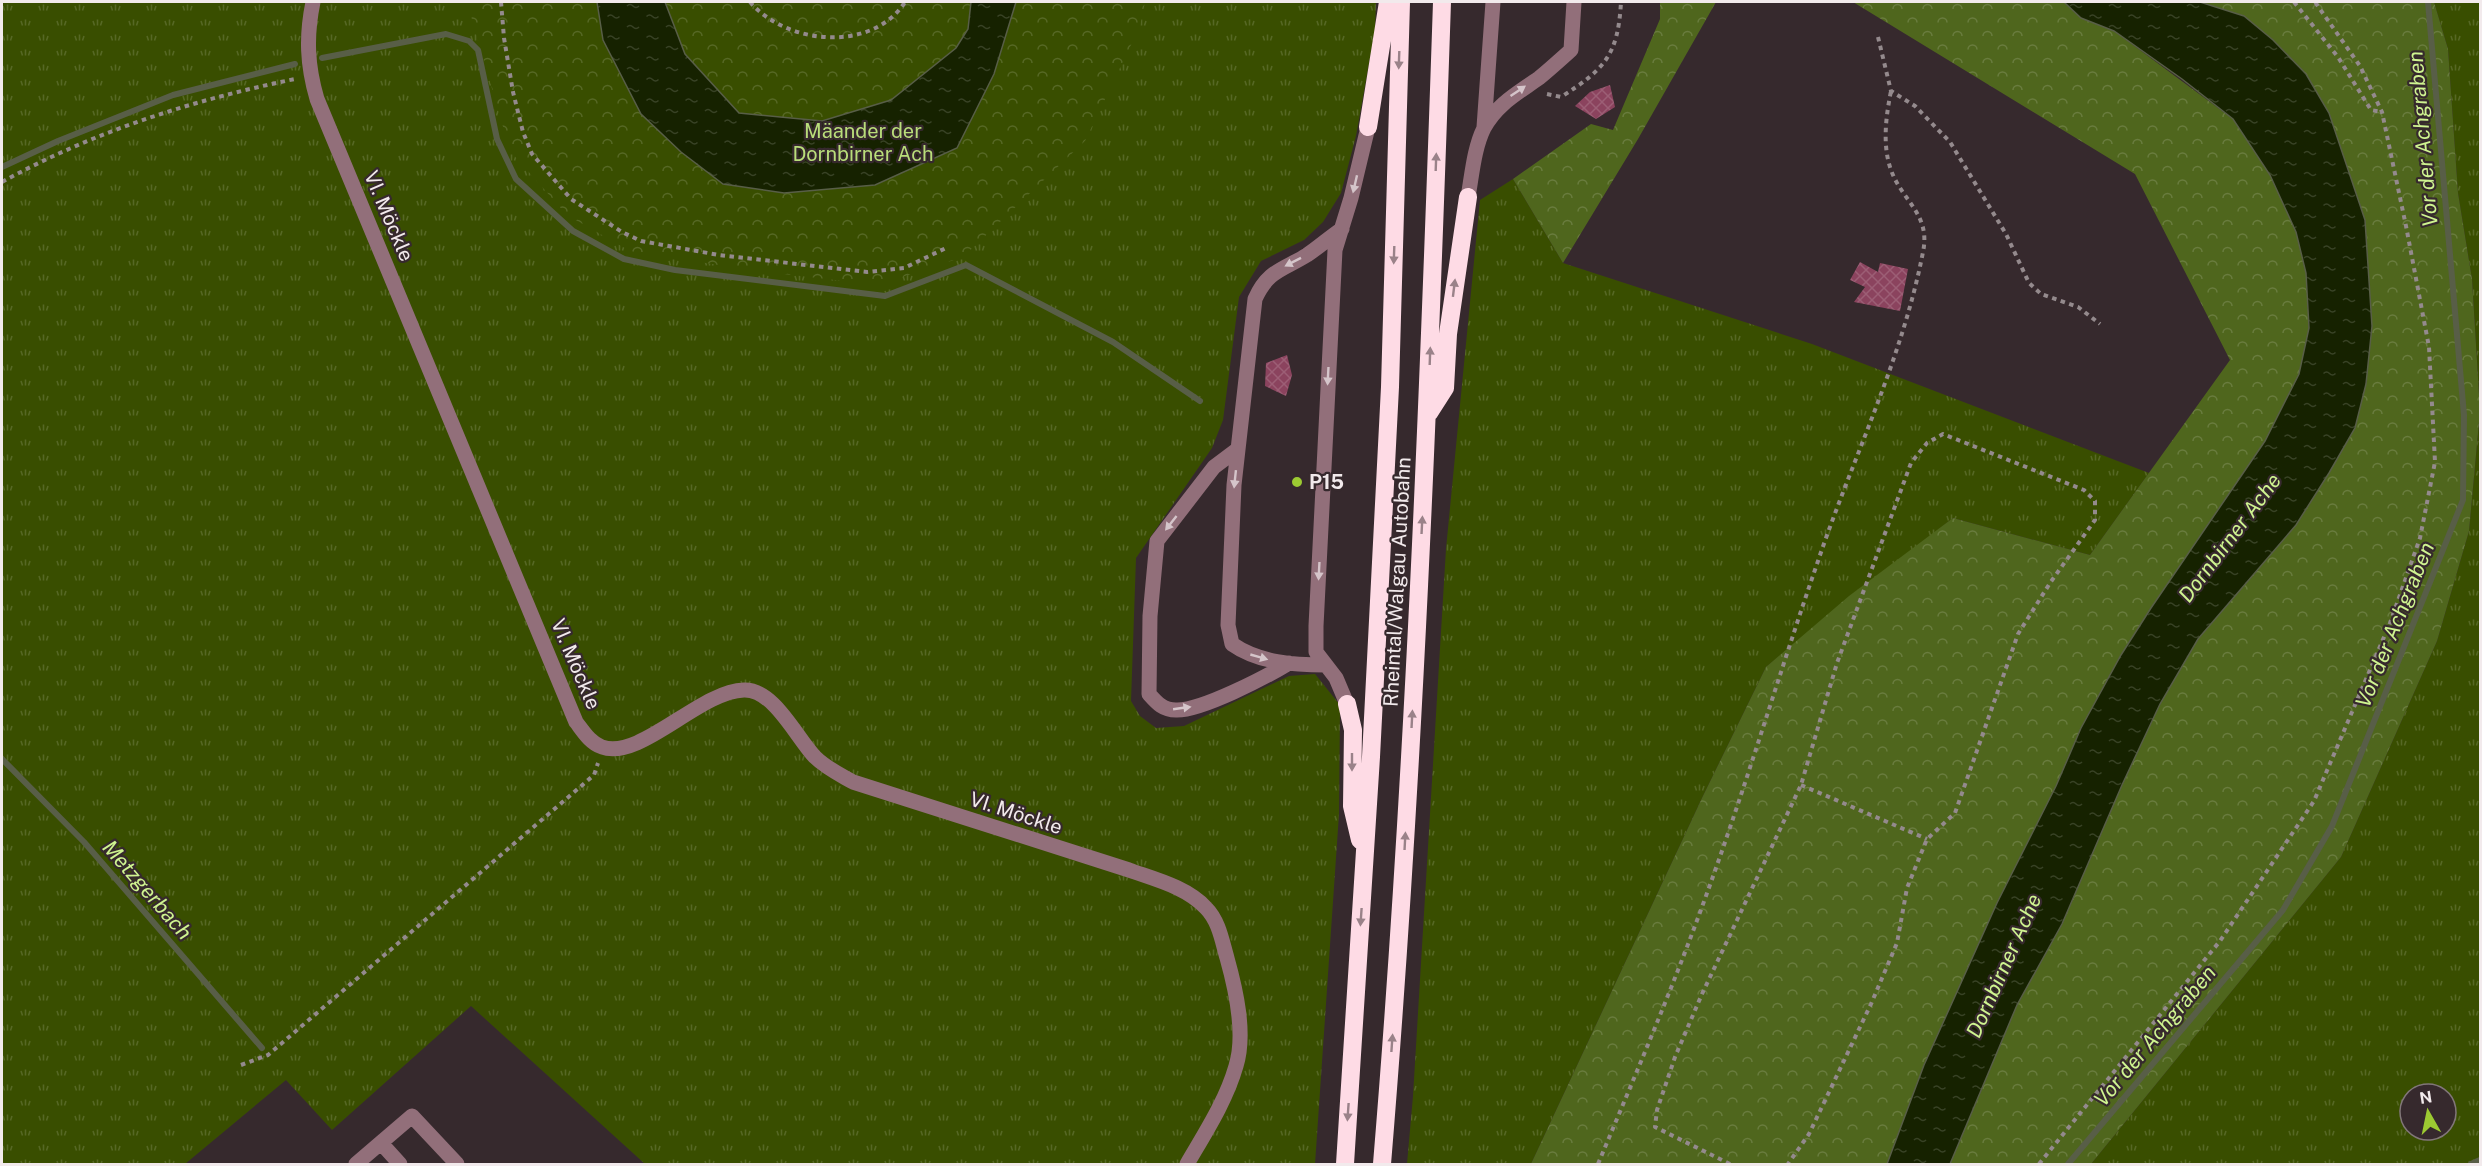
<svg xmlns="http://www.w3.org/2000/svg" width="2482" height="1166" viewBox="0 0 2482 1166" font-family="'Public Sans',sans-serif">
  <defs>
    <pattern id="grass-tufts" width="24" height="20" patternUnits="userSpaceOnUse" patternTransform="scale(1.5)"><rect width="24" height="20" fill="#394e00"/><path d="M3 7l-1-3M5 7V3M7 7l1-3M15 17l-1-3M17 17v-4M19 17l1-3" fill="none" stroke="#566825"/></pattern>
    <pattern id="forest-crowns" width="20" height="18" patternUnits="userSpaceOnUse" patternTransform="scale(1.5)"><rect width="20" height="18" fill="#4f661d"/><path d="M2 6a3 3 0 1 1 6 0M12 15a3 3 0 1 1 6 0" fill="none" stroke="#697c3e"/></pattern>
    <pattern id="park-crowns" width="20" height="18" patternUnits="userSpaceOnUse" patternTransform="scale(1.5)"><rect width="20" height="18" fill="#394e00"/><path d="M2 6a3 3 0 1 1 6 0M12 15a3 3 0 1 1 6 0" fill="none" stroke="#566825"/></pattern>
    <pattern id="water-ripples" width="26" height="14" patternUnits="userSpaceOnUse" patternTransform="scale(1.5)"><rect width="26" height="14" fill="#162200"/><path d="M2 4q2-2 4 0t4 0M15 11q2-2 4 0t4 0" fill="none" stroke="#384225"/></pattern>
    <pattern id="building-cross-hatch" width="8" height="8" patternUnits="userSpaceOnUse" patternTransform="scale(1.5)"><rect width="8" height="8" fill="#8b435e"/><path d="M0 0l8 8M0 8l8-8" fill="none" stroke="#9c5e75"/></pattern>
  </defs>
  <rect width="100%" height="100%" fill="#36292d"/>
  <path fill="url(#grass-tufts)" fill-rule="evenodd" d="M2,2H1376L1375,30L1356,136L1341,193L1323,222L1304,240L1261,261L1239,297L1223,420L1212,448L1136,558L1131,701L1140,716L1156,728L1184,726L1289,676L1315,674L1340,705L1339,814L1315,1164H645L471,1006L332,1130L286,1080L185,1164H2Z
    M2434,2H2480V1164H2091L2341,857L2437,641L2469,531L2480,411L2472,279L2458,193L2448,49ZM2410,1094H2446V1130H2410Z
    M1513,179L1563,263L1812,344L2149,473L2090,555L1953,518L1766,667L1702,798L1531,1164H1407L1413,1096L1446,549L1480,200Z"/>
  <path fill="url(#forest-crowns)" d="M1660,2H1716L1638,139L1563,263L1513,179L1591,124L1613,130L1660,19Z
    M1853,2H2075L2233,119L2270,175L2296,232L2306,273L2309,328L2299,374L2265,441L2151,608L2121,655L2081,728L2056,786L1997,903L1924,1065L1887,1164H1531L1702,798L1766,667L1849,596L1953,518L2090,555L2230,360L2135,174Z
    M2200,2H2434L2448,49L2458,193L2472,279L2480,411L2469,531L2437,641L2341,857L2091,1164H1950L2017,1005L2062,924L2122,785L2160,704L2198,639L2296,525L2329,473L2355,428L2372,326L2365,220L2329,113L2306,74L2273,40L2244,16Z"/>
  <path fill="url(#park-crowns)" d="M467,2H1145L1140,26L1085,141L963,257L878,285L750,270L630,251L567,215L510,151Z"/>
  <path fill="url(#water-ripples)" stroke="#585e47" stroke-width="1.5" d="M597,2H665L685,54L739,113L822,121L891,100L956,48L968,29L971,2H1016L994,74L957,148L875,185L784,193L723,184L681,152L641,114L603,40Z
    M2064,2H2200L2244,16L2273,40L2306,74L2329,113L2365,220L2372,326L2366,384L2355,428L2329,473L2296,525L2198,639L2160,704L2122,785L2062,924L2017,1005L1950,1164H1887L1924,1065L1997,903L2056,786L2081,728L2121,655L2151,608L2265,441L2299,374L2309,328L2306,273L2296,232L2270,175L2233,119L2182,79L2114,31L2081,18Z"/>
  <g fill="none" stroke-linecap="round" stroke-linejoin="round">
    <path stroke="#585e47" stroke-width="6" d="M322,58L446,34L469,41L478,50L497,139L516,179L573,231L624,259L675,270L885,296L966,265L1113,342L1200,401
      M2,167L58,141L173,95L295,64
      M2,759L84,842L262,1048
      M2068,1164L2283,910L2332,826L2463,500L2464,415L2428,2
      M2471,1164L2480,1160"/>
  </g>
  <path fill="url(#building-cross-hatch)" d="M1610,85L1615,107L1596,119L1575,106L1590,92Z
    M1860,262L1878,272L1880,263L1908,269L1900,311L1854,302L1865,287L1850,280Z
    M1287,355L1292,375L1286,396L1265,386L1266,363Z"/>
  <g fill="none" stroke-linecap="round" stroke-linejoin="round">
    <path stroke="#948a8d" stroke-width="4" stroke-dasharray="4.5 4.5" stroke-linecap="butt" d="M501,2L504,38L513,92L523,132L532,154L571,199L622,232L641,241L719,255L867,272L904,268L946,248
      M750,2C787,45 872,53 905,2
      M2294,2L2338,57L2371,110L2382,112
      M1878,37L1891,91L1915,106L1950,142L2006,234L2029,283L2041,294L2078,307L2100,324
      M1547,94L1561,97C1605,69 1618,55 1621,2
      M2,182C93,132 192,100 295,79
      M1801,785L1927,839
      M241,1065L268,1055L594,775L598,763
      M1598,1164C1637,1071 1677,978 1711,882C1749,776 1781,668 1818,561C1853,457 1902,360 1923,252C1931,214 1902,201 1891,170C1882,145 1886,116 1891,91
      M1730,1164L1655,1127L1657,1110L1675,1057L1702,994L1801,785L1837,663L1911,463L1927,443L1943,434L2084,490L2095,501V520L2050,583L2018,634L1955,813L1927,839L1907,888L1897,943L1871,1004L1809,1134L1788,1164
      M2039,1164L2220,941L2314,801L2390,623L2420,538L2435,462L2429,347L2406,226L2382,112L2360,66L2315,2"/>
    <path stroke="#926f7a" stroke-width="15" d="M313,2C306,36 307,65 317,99L576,722C583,731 590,743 602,747C640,761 700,691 744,690C774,689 796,737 815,757C826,768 839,774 853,782L1129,870C1154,879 1187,887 1206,908C1219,921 1222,941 1227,958C1236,990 1246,1034 1236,1066C1226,1101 1205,1133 1187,1164
      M1484,127L1493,2
      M1468,197C1472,175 1474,148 1484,128C1497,104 1518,93 1539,78C1550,69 1561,59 1571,50L1574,2
      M1238,449L1214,467L1157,541L1150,616L1149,694C1157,703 1163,710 1176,710C1201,711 1266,677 1289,663
      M1326,665C1294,665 1259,663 1232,644L1228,625L1234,485L1255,299C1268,270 1283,270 1307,255C1319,247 1330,237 1342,229
      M1347,704L1336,678L1316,652V626L1335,250L1351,198L1368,127
      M381,1143L400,1164
      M356,1164L412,1116L457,1164"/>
    <path stroke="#fedbe5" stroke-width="18" d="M1368,127L1388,2
      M1429,413L1445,388L1448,334L1468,197
      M1347,704L1353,730L1352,806L1360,840
      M1345,1164L1371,757L1390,387L1401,2
      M1382,1164C1414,778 1429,390 1442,2"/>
  </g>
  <defs><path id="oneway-solid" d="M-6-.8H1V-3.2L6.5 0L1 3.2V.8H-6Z" transform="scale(1.5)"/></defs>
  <g fill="#9a8289">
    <use href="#oneway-solid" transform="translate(1399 60) rotate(92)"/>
    <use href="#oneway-solid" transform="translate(1436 162) rotate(-88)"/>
    <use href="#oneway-solid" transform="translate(1394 255) rotate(92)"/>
    <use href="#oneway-solid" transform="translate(1454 288) rotate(-83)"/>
    <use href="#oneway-solid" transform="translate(1430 356) rotate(-88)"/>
    <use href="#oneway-solid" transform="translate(1422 525) rotate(-87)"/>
    <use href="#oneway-solid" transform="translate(1412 719) rotate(-87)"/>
    <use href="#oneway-solid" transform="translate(1352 762) rotate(90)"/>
    <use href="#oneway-solid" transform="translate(1405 841) rotate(-87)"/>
    <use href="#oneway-solid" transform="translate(1361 917) rotate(94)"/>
    <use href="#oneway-solid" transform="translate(1392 1043) rotate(-86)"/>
    <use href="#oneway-solid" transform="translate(1348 1112) rotate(94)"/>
  </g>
  <g fill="#d5c5ca">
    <use href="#oneway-solid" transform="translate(1518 91) rotate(-34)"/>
    <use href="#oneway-solid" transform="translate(1355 184) rotate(103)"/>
    <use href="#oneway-solid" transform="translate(1293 262) rotate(153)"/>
    <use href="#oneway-solid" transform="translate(1328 376) rotate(93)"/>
    <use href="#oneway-solid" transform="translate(1235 479) rotate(96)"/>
    <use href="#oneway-solid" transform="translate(1171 523) rotate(128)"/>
    <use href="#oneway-solid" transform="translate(1319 571) rotate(93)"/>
    <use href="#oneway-solid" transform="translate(1259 657) rotate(16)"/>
    <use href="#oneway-solid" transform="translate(1182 708) rotate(-8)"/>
  </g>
  <circle fill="#9cca32" stroke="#36292d" stroke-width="2" cx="1297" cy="482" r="6"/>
  <g text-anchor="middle" stroke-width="4.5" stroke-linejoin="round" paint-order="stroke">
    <g font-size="20" fill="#b9dd7a" stroke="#36292d">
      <text x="863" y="138">Mäander der<tspan x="863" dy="23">Dornbirner Ach</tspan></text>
    </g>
    <g font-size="20" fill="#f2eaec" stroke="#36292d">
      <text transform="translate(389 216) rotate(67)" y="7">VI. Möckle</text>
      <text transform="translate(1397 582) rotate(-87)" y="7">Rheintal/Walgau Autobahn</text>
      <text transform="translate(576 664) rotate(67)" y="7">VI. Möckle</text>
      <text transform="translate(1016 813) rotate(18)" y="7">VI. Möckle</text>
    </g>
    <g font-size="20" font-weight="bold" fill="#f2eaec" stroke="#36292d" text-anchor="start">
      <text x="1309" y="489">P15</text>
    </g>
    <g font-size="21" font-style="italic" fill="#cff490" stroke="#36292d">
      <text transform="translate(2423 139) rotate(-95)" y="7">Vor der Achgraben</text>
      <text transform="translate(2230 538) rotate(-53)" y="7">Dornbirner Ache</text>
      <text transform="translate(2395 625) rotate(-68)" y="7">Vor der Achgraben</text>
      <text transform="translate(147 890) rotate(49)" y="7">Metzgerbach</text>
      <text transform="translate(2004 966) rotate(-66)" y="7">Dornbirner Ache</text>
      <text transform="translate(2155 1036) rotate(-50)" y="7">Vor der Achgraben</text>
    </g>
  </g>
  <rect width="2482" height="1166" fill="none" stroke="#f2eaec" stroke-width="6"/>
  <g transform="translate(2428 1112) rotate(351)"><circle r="28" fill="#36292d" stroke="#817679" stroke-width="1.5"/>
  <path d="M0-4.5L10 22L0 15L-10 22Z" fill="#9cca32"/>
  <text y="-9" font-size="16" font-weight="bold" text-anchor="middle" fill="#f2eaec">N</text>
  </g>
</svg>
